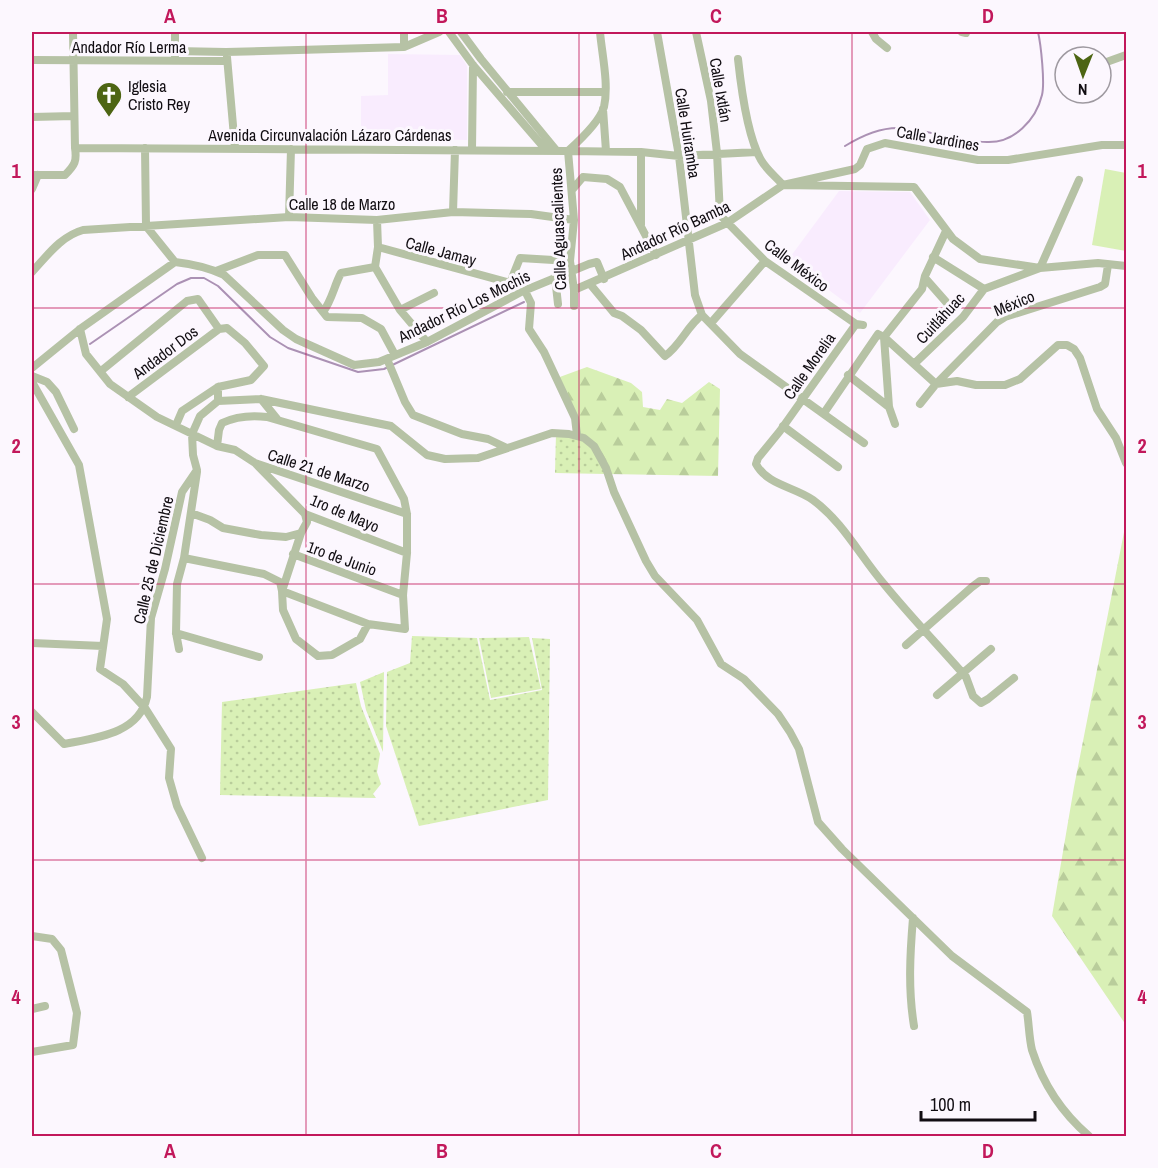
<svg xmlns="http://www.w3.org/2000/svg" width="1158" height="1168" viewBox="0 0 1158 1168" font-family="'Archivo Narrow',sans-serif">
  <defs>
    <pattern id="grass-dots" width="8" height="8" patternUnits="userSpaceOnUse" patternTransform="scale(1.5)"><rect width="8" height="8" fill="#d9f0b6"/><path d="M2 2h.1M6 6h.1" fill="none" stroke="#b9cd9b" stroke-width="1.8" stroke-linecap="round"/></pattern>
    <pattern id="forest-firs" width="22" height="20" patternUnits="userSpaceOnUse" patternTransform="scale(1.5)"><rect width="22" height="20" fill="#d9f0b6"/><path d="M5 1l3.5 6h-7zM16 11l3.5 6h-7z" fill="#b9cd9b"/></pattern>
  </defs>
  <rect width="100%" height="100%" fill="#fcf7fe"/>
  <path fill="#f9ecfe" d="M388,54L460,55L467,66V140L361,138V96L388,95Z
    M839,191L910,192L930,220L860,313L788,260Z"/>
  <path fill="url(#grass-dots)" d="M556,434C590,438 592,445 606,474L555,473Z
    M412,636L477,638L490,700L542,690L532,638L550,639L548,800L419,826L386,726L387,672L410,663Z
    M529,637L541,689L491,698L479,638Z
    M384,672L383,752L366,710L360,682Z
    M356,683L361,706L380,754L377,772L381,784L373,794L376,798L220,795L222,702Z"/>
  <path fill="url(#forest-firs)" d="M587,367L631,383L642,392L643,407L660,410L667,399L682,403L709,382L720,389L718,476L609,474L598,450L578,435L557,378Z
    M1126,522V1025L1052,916L1074,787Z"/>
  <path fill="#d9f0b6" d="M1105,169L1126,173V251L1092,245Z"/>
  <g fill="none" stroke-linecap="round" stroke-linejoin="round">
    <path stroke="#ab91b4" stroke-width="2" d="M845,146C861,136 882,127 901,128C930,130 958,142 987,142C1014,143 1036,120 1042,95C1045,83 1041,45 1038,32
      M90,344L177,284L191,278H204L218,286L270,337L288,348L358,372L384,369L524,302"/>
    <path stroke="#b6c2a5" stroke-width="8" d="M404,32V47
      M449,32L473,65L546,150
      M461,32L481,59L556,150
      M657,32L679,156L695,295L702,315L740,354L864,443
      M696,32L711,101L717,153L720,215L765,261L856,324
      M872,32L876,39L887,48
      M962,32L966,33
      M175,51L226,52L404,47L439,32
      M175,56V32
      M227,57L235,148
      M738,59C741,87 747,136 761,160C766,169 776,177 783,185L914,187L953,239L980,259L1040,268L1098,263L1126,266
      M32,60L227,61
      M1101,64L1126,55
      M507,92H605
      M603,109L606,151
      M32,117L74,116
      M75,148L568,151C579,141 600,121 604,107C609,84 602,55 600,32
      M145,148L146,226L175,262
      M472,150L473,65
      M32,175H65C75,165 77,161 75,148L73,32
      M32,189L38,175
      M572,190L583,177L607,179L620,187L656,255
      M453,212L455,150
      M289,217L291,149
      M377,220L378,247L510,283L526,293L531,303L529,329L544,352L575,418L577,435
      M641,225V152
      M933,257L984,289
      M375,267L400,310L427,342
      M375,267L378,247
      M216,271L258,255H285L312,298L327,317L362,318L381,329L395,355
      M32,272C47,256 61,236 83,230L289,217L377,220L453,212L531,214L574,220
      M555,277L558,304
      M925,278L947,303
      M510,283L520,258L570,261
      M590,284L614,313L622,316L641,330L665,356C681,345 687,326 702,315
      M984,289L1040,268L1079,180
      M574,290L727,223L783,185L855,169L860,165L867,149L885,143L978,160H1008L1102,145H1126
      M574,306V290L570,261L574,220L568,151L641,152L679,156L757,152
      M400,310L434,293
      M323,312C332,300 334,286 341,273L375,267
      M711,323L765,261
      M863,325L856,324L780,431L758,458L756,464C767,485 795,487 813,500C843,522 860,556 884,584C910,616 939,646 966,677L973,696L981,703L988,699L1014,678
      M80,329L86,354L110,384L157,417L217,446L235,450L255,463L407,514
      M884,337L889,407L895,424
      M884,337L936,384
      M387,359L405,402L413,415L462,434L488,439L507,448
      M914,364L963,317L984,289
      M32,368L80,329L175,262C192,264 208,267 224,275L283,330L296,339L354,365L379,362L427,342L521,292L589,264L597,262L604,279
      M101,371L187,301L198,299L219,329L227,328L245,343L264,366L251,380L218,387
      M848,375L889,407
      M32,376L47,382L56,392L74,429
      M32,382L79,465L107,619L100,669L123,684L145,708L171,749L169,778L177,806L202,858
      M936,384L957,381L976,385H1005L1020,379L1058,345H1067L1074,349L1080,358L1097,409L1116,438L1126,463
      M128,397L219,329
      M261,399L278,420
      M920,404L936,384L997,322L1005,317L1100,287L1105,284L1108,265
      M824,413L878,334L884,337L922,289L925,276L946,231
      M176,425L182,411L218,387V401
      M783,426L838,467
      M256,464L305,514L407,553
      M191,513L210,520L223,528L261,535L286,537L301,533L307,522L305,514
      M301,533L282,591L283,610L296,639L318,656L332,655L360,639L368,624
      M293,554L403,595
      M184,558L264,574L280,582L282,591L368,624L405,629L403,595L407,553V514L404,499L377,449L267,417C251,415 237,416 222,423L219,430L217,446
      M176,633L259,657
      M32,643L103,646
      M906,645L972,587L980,581H986
      M179,649L176,633L177,584L184,558L197,472
      M937,695L991,649
      M32,712L64,744C95,738 139,734 147,697L151,618L165,569L182,492L197,470L193,455L192,434L200,416L218,401L261,399L391,426L427,455L445,459L478,458L552,433L569,434L584,438L594,446L606,468L614,492L646,561L655,576L697,620L721,664L744,679L778,714L790,732L799,749L818,822L842,849L952,956L1027,1012C1029,1024 1029,1038 1032,1050C1043,1084 1062,1113 1089,1136
      M913,918C910,954 908,989 914,1026
      M32,936L52,939L61,950L77,1013L73,1045L32,1052
      M32,1009L45,1006"/>
  </g>
  <path fill="none" stroke="#c2185b" stroke-width="1.5" stroke-opacity="0.55" d="M306,32V1136M579,32V1136M852,32V1136M32,308H1126M32,584H1126M32,860H1126"/>
  <defs>
    <g id="church-pin" transform="scale(1.35)"><path d="M0 17L-7.5 6A9.5 9.5 0 1 1 7.5 6Z" fill="#4d6513" stroke="#fcf7fe"/><path d="M-1.2-6h2.4v3.5h3.3v2.4h-3.3V6h-2.4V-.1h-3.3v-2.4h3.3Z" fill="#fff"/></g>
  </defs>
  <g fill-rule="evenodd">
    <use href="#church-pin" x="109" y="95"/>
  </g>
  <g text-anchor="middle" stroke-width="6" stroke-linejoin="round" paint-order="stroke">
    <g font-size="16" fill="#110d12" stroke="#fcf7fe">
      <text x="129" y="53">Andador Río Lerma</text>
      <text transform="translate(721 90) rotate(80)" y="6">Calle Ixtlán</text>
      <text transform="translate(688 133) rotate(81)" y="6">Calle Huiramba</text>
      <text x="330" y="141">Avenida Circunvalación Lázaro Cárdenas</text>
      <text transform="translate(938 138) rotate(10)" y="6">Calle Jardines</text>
      <text x="342" y="210">Calle 18 de Marzo</text>
      <text transform="translate(558 229) rotate(-92)" y="6">Calle Aguascalientes</text>
      <text transform="translate(675 230) rotate(-25)" y="6">Andador Río Bamba</text>
      <text transform="translate(441 251) rotate(15)" y="6">Calle Jamay</text>
      <text transform="translate(797 265) rotate(37)" y="6">Calle México</text>
      <text transform="translate(1014 303) rotate(-22)" y="6">México</text>
      <text transform="translate(464 306) rotate(-26)" y="6">Andador Río Los Mochis</text>
      <text transform="translate(940 318) rotate(-47)" y="6">Cuitláhuac</text>
      <text transform="translate(165 352) rotate(-37)" y="6">Andador Dos</text>
      <text transform="translate(809 366) rotate(-55)" y="6">Calle Morelia</text>
      <text transform="translate(319 470) rotate(18)" y="6">Calle 21 de Marzo</text>
      <text transform="translate(345 513) rotate(23)" y="6">1ro de Mayo</text>
      <text transform="translate(342 558) rotate(20)" y="6">1ro de Junio</text>
      <text transform="translate(153 560) rotate(-77)" y="6">Calle 25 de Diciembre</text>
    </g>
    <g font-size="16" fill="#110d12" stroke="#fcf7fe" text-anchor="start">
      <text x="128" y="92">Iglesia<tspan x="128" dy="18">Cristo Rey</tspan></text>
    </g>
  </g>
  <rect width="1158" height="1168" fill="none" stroke="#fcf7fe" stroke-width="66"/>
  <g transform="translate(1083 75) rotate(181)"><circle r="28" fill="#fcf7fe" stroke="#9e99a0" stroke-width="1.5"/>
  <path d="M0-4.5L10 22L0 15L-10 22Z" fill="#4d6513"/>
  <text y="-9" font-size="16" font-weight="bold" text-anchor="middle" fill="#110d12">N</text>
  </g>
  <path d="M921 1111v9h114v-9" fill="none" stroke="#110d12" stroke-width="3"/>
  <text x="930" y="1111" font-size="18" fill="#110d12" stroke="#fcf7fe" stroke-width="4.5" paint-order="stroke">100 m</text>
  <rect x="33" y="33" width="1092" height="1102" fill="none" stroke="#c2185b" stroke-width="2"/>
  <g font-size="20" text-anchor="middle" font-weight="bold" fill="#c2185b">
    <text x="170" y="23">A</text>
    <text x="442" y="23">B</text>
    <text x="716" y="23">C</text>
    <text x="988" y="23">D</text>
    <text x="16" y="178">1</text>
    <text x="1142" y="178">1</text>
    <text x="16" y="453">2</text>
    <text x="1142" y="453">2</text>
    <text x="16" y="729">3</text>
    <text x="1142" y="729">3</text>
    <text x="16" y="1004">4</text>
    <text x="1142" y="1004">4</text>
    <text x="170" y="1158">A</text>
    <text x="442" y="1158">B</text>
    <text x="716" y="1158">C</text>
    <text x="988" y="1158">D</text>
  </g>
</svg>
